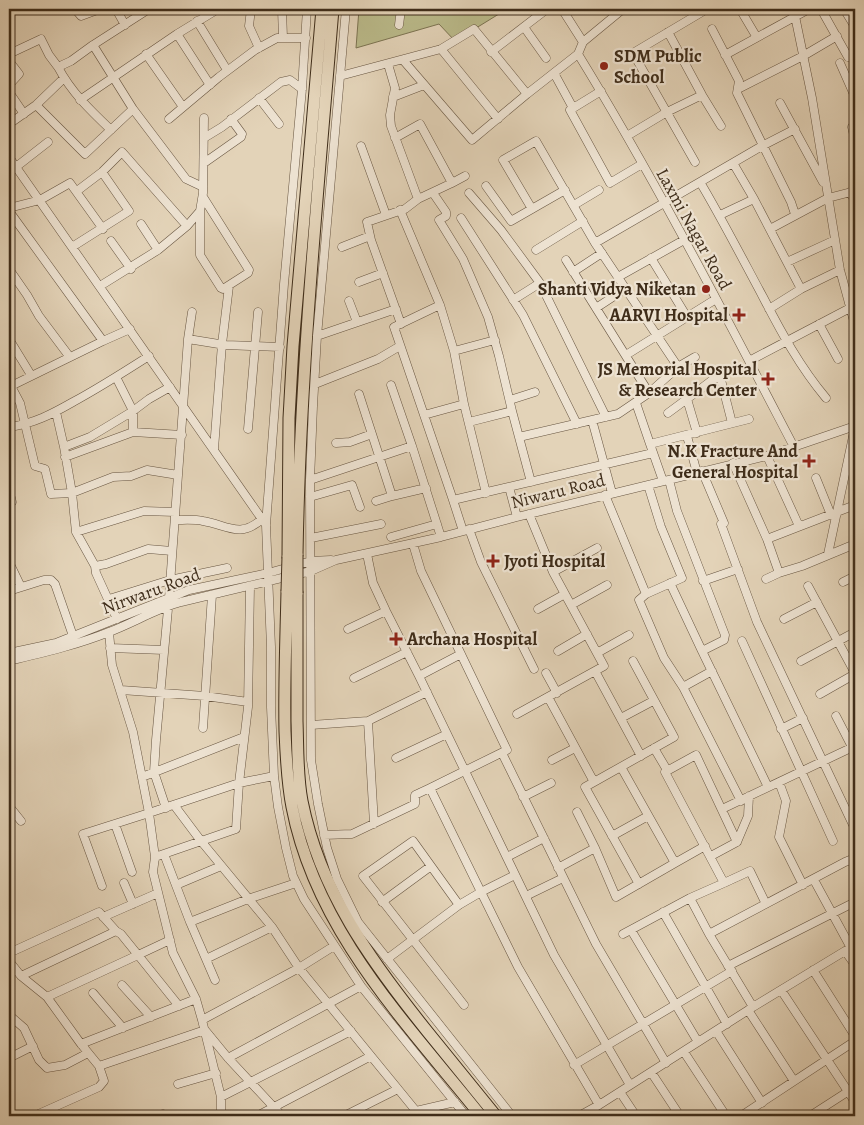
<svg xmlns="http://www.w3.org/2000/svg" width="864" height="1125" viewBox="0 0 864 1125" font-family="Alegreya,serif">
  <rect width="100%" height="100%" fill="#e3d3b8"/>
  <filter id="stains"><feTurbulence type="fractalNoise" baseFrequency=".004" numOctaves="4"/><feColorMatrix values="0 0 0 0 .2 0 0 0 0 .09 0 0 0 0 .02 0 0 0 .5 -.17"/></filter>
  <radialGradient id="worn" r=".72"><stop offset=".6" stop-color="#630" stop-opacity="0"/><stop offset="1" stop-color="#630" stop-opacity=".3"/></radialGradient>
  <path fill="#baba8a" stroke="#7c7452" d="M359,9H507L455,41L439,24L356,48Z"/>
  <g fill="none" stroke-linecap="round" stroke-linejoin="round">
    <g stroke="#685642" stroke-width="9">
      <path id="minor" d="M75,9L81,16L100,9
        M116,9L125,25
        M251,9L249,26L259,48
        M282,9L283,38
        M307,9L302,89L284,284L266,525L271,647V707L274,776L278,807L286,848L293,876L304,899L361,986L466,1116
        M346,9L317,336L313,406L310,480L311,760L318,804L327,848L337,879L358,922L512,1116
        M562,9L583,42
        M740,9L756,36
        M821,9L848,57
        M844,9L855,27
        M795,16L812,98L840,270L855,325
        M197,21L227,70
        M399,25L401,9
        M524,27L546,58
        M712,29L739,81L737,93L791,202L795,214
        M177,34L210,85
        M93,45L133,109
        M441,49L498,119
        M491,52L547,9
        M9,54L41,39L49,55L58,67L71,61L93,45L149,9
        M146,54L183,107
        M578,54C656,181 725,315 794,447
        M725,55L809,9
        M403,60L472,140L527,94
        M9,61L19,74L9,85
        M840,63L855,97
        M388,64L395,88L390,115L391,126L418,199
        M58,67C71,92 91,111 111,130
        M554,73L573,108
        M340,76L441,49L474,29L527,94L578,54L583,42L623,9
        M738,89L803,56L837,36
        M601,91L570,110L610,183L642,164
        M9,92L24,114
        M702,95L721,126
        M393,97L424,85
        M259,98L279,124
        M80,100L177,34L218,9
        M780,103L823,182
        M36,105L85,154L133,109L186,179L203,187
        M169,119L219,77L255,50L277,38H306
        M9,124L36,105L64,78
        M855,124L852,127L855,140
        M627,136L667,112L702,95L668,32
        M204,138L222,127L281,82L290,80L302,89
        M395,138L420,124L452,183L418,199L405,209L367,222L371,240L401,324
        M361,146L386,215
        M9,157L266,525
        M695,162L633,53L707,9
        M204,163L241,137L242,134L231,119
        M733,163L754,199L801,289
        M16,167L48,142
        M700,182C722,219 742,258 763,297C781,332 800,367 826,398
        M452,183L465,176
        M486,186L511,221L565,190
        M77,191L102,172L122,152L187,226
        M850,192L855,201
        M433,193L446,212V216L439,220L463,259L488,317L499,356L512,411L469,422
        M469,193L501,230L540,283
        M574,205L599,190
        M9,208L40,200L70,183L103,229
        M532,209L503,160L536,141L595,243L678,367
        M400,210L440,305L454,351L464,404L486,493
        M9,211L103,341L130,329
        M200,211V255L221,288L223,289L248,273L249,270L203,197
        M720,215L754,199
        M461,218L523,315L577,424
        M141,224L158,250
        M770,229L828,198L855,191
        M111,241L131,269
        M595,243L762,146L795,129
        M72,247L129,211L102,172
        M342,247L370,236
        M536,250L583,221
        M651,258L687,317
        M566,260L649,393
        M787,262L835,240
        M9,269L27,295L39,316L69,356
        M573,272L602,253
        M618,277L684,240
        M359,282L383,273
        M100,286L158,250L187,226L200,211L203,193L204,118
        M513,300L540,283L606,417
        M349,301L357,322
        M440,305L394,327L453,500
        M596,308L625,289
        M769,309L801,289L840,270
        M819,324L838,359
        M317,336L396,309
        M9,339L31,375
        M188,339L192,312
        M454,351L495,340
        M626,355L716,299
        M749,361L850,308
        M116,377L133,411L90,437L64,447L72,493L113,477L131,476L147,470L178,475
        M315,384L378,359L400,346
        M391,385L412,446L441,537
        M11,386L20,403L35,466L45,469L51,494L72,493L76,532L95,566
        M9,387L103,341
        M359,394L392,496
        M510,400L535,392
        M636,403L650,444
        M512,411L531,482
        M56,412L64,447
        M668,413L687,399
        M424,415L464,404
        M592,420L612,493
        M9,427C33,424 52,414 73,402C99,388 124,372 149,356
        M248,429L258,312
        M133,432V411L149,399L170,387
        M697,433L687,399L719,375L720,376L732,423
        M687,436L697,473
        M519,437L618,414L649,393L678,367L695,357
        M336,443L350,442L372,434
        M214,449L222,344L229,286
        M767,456L799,526
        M65,457L133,432L182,435
        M733,463L767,539
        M702,471L724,523L721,524L757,622L855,829
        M816,478L831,515
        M310,480L412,446
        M669,480L677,511L725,635L724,640L702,651L768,787
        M663,481L650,444L749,419
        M509,487L517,517
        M9,490L12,502L9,504
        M605,495L646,594L682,578L661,527L648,485
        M310,497L352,485L360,507
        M376,501L392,496L426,488
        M855,505L767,539L779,573L802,566L855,544
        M175,520C184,520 194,519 203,521C227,525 240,539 262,519
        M469,529L481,562L534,669
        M463,531L453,500L653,453
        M76,532L144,511L175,512
        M391,537L437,524
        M311,538L381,524
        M367,554L373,583L386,611L419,676L554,955L630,1085
        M828,554L855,427
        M9,562L21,587
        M553,572L597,548
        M766,579L779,573
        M703,581L738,569
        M843,582L855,576
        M670,583L702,651
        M808,586L855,673
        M9,591L44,580H51L55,584L73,636
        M646,594L639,600L664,658L683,687L741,801
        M109,599L170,580L227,568
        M571,605L607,585
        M538,609L565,594
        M117,619L96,573L95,566L106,564L148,549L172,551
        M784,619L817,602
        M348,629L386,611
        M742,641L833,841
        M110,648L164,650
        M558,651L587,634
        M9,653L56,643L189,590L268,573L311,561L331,560
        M597,653L629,635
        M9,661C42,653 77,645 109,632C133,623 156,609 181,602L311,571L336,560L441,537L517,517L767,456L855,426
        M801,661L855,632
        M595,671L641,756
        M546,673L557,693
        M419,676L461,654
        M354,678L407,652
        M683,687L712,671
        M121,690L205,696L248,702
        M820,694L855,674
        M548,697L594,782L674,737L633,661
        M517,714L604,666L553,572L529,514
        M836,716L852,747
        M621,718L653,701
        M311,725L368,721
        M203,728L212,595
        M781,729L803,718
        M654,748L667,770
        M502,753L596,944L666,1063
        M396,758L447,734
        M552,760L575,748
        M142,777L244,737
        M594,782L585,787L639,884
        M779,782L786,801L779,837L803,885
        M523,797L551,783
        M174,805L201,841L272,927L299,968L416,1111
        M9,806L21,821
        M166,808L154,772L156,740L169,598L188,339L225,345L280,347
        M722,809L855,746
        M577,812L595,848
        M115,824L132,872
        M374,824L368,721L427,692
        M324,835L352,834L415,804V795L430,788
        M612,836L648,816
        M737,842L748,816L749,796
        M164,854L190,922L248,899L296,883
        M155,857L236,829L239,783L248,707L250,586
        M507,857L544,838
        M855,858L845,862L709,934L753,1007L845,951L855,965
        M675,863L705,846
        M558,868L595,848L616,897L675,863L621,767
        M515,875L481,892L518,967L599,1105
        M814,880L851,948L845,951
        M124,883L133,904
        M724,883L750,871L766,904
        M176,885L221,866
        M102,886L83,834L149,813L133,732L112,665L109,632
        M526,896L563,878
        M690,898L709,934
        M382,902L431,866
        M459,905L413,841L363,876L464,1005
        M663,912L727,1024
        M103,917L158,893
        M190,922L215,980
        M631,930L698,1042
        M623,934L690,898L724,883L665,772L696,755L737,842L711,856
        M170,940L138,955L179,1006
        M9,953L99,912L116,931L21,976
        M206,959L272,927
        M387,959L459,905L481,892L430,788L507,750L421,571L413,544
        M9,961L21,976L47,997L81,1044L99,1066L104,1081L99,1087L34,1116
        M728,966L855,902
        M813,970L855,1036
        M122,985L151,1017
        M781,990L855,1102
        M93,993L123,1028
        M47,997L138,955L121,934L116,931
        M748,1010L794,1081
        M9,1015L24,1028L39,1060L47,1068L65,1065L88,1053
        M202,1020L196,999L173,953L153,872L155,857L149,813L239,783L274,776
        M716,1031L762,1103
        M81,1044L196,999
        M684,1052L726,1116
        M9,1058L33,1046
        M228,1058L361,986
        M574,1065L732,971
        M99,1066L205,1030L228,1058L282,1116
        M651,1072L680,1116
        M178,1084L216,1073
        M620,1092L636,1116
        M221,1097L351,1031
        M156,1116L163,1114L166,1116
        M221,1116V1097L202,1020L299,968L334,946
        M257,1116L371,1056
        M344,1116L398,1089
        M421,1116L416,1111L455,1102
        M579,1116L599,1105L753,1007
        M741,1116L855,1041
        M810,1116L855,1087"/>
    </g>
    <g stroke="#3f2d1a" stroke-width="13">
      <path id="highway" d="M297,555C300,373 318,191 333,9
        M288,557L289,418L293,346L322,9
        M287,591C286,638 284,685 285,731C286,756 287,782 292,807C316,931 405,1021 481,1116
        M297,593C297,636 297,678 297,721C298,747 297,775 302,801C320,891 370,960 427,1031C450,1059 473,1088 496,1116"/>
    </g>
    <use href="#minor" stroke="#ede2d1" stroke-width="8"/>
    <use href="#highway" stroke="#e3d3b8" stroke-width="11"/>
    <g stroke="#3f2d1a" stroke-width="13" stroke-linecap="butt">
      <path id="highway-bridge" d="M287,591L288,557
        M297,593V555"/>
    </g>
    <use href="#highway-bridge" stroke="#e3d3b8" stroke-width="11"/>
  </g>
  <g fill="#8f2418" stroke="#ede2d1" stroke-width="2">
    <circle cx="604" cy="66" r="5"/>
    <circle cx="706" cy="289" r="5"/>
    <path d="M736.5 307.5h5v5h5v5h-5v5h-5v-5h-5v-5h5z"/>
    <path d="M765.5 371.5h5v5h5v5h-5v5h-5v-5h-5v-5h5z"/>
    <path d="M806.5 453.5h5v5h5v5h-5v5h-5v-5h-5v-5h5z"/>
    <path d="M490.5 553.5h5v5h5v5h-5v5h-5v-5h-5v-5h5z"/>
    <path d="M393.5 631.5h5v5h5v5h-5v5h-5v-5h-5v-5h5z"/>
  </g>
  <g text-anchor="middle" stroke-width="4.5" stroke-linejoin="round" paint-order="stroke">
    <g font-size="18" font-weight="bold" fill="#3f2d1a" stroke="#ede2d1" text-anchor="end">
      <text x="614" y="62" text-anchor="start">SDM Public<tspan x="614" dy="21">School</tspan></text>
      <text x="696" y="295">Shanti Vidya Niketan</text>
      <text x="728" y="321">AARVI Hospital</text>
      <text x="757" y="375">JS Memorial Hospital<tspan x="757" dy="21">&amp; Research Center</tspan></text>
      <text x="798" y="457">N.K Fracture And<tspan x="798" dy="21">General Hospital</tspan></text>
      <text x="504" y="567" text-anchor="start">Jyoti Hospital</text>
      <text x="407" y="645" text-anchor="start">Archana Hospital</text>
    </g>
    <g font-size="18" fill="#3f2d1a" stroke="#ede2d1">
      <text transform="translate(694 229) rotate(61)" y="6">Laxmi Nagar Road</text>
      <text transform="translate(558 491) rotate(-14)" y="6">Niwaru Road</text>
      <text transform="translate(151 591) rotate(-20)" y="6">Nirwaru Road</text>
    </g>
  </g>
  <rect width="864" height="1125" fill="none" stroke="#e3d3b8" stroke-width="30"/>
  <rect x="10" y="10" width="844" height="1105" fill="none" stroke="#3f2d1a" stroke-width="2.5"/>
  <rect x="15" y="15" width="834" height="1095" fill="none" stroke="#3f2d1a"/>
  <rect width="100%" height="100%" filter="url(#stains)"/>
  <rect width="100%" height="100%" fill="url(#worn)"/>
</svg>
